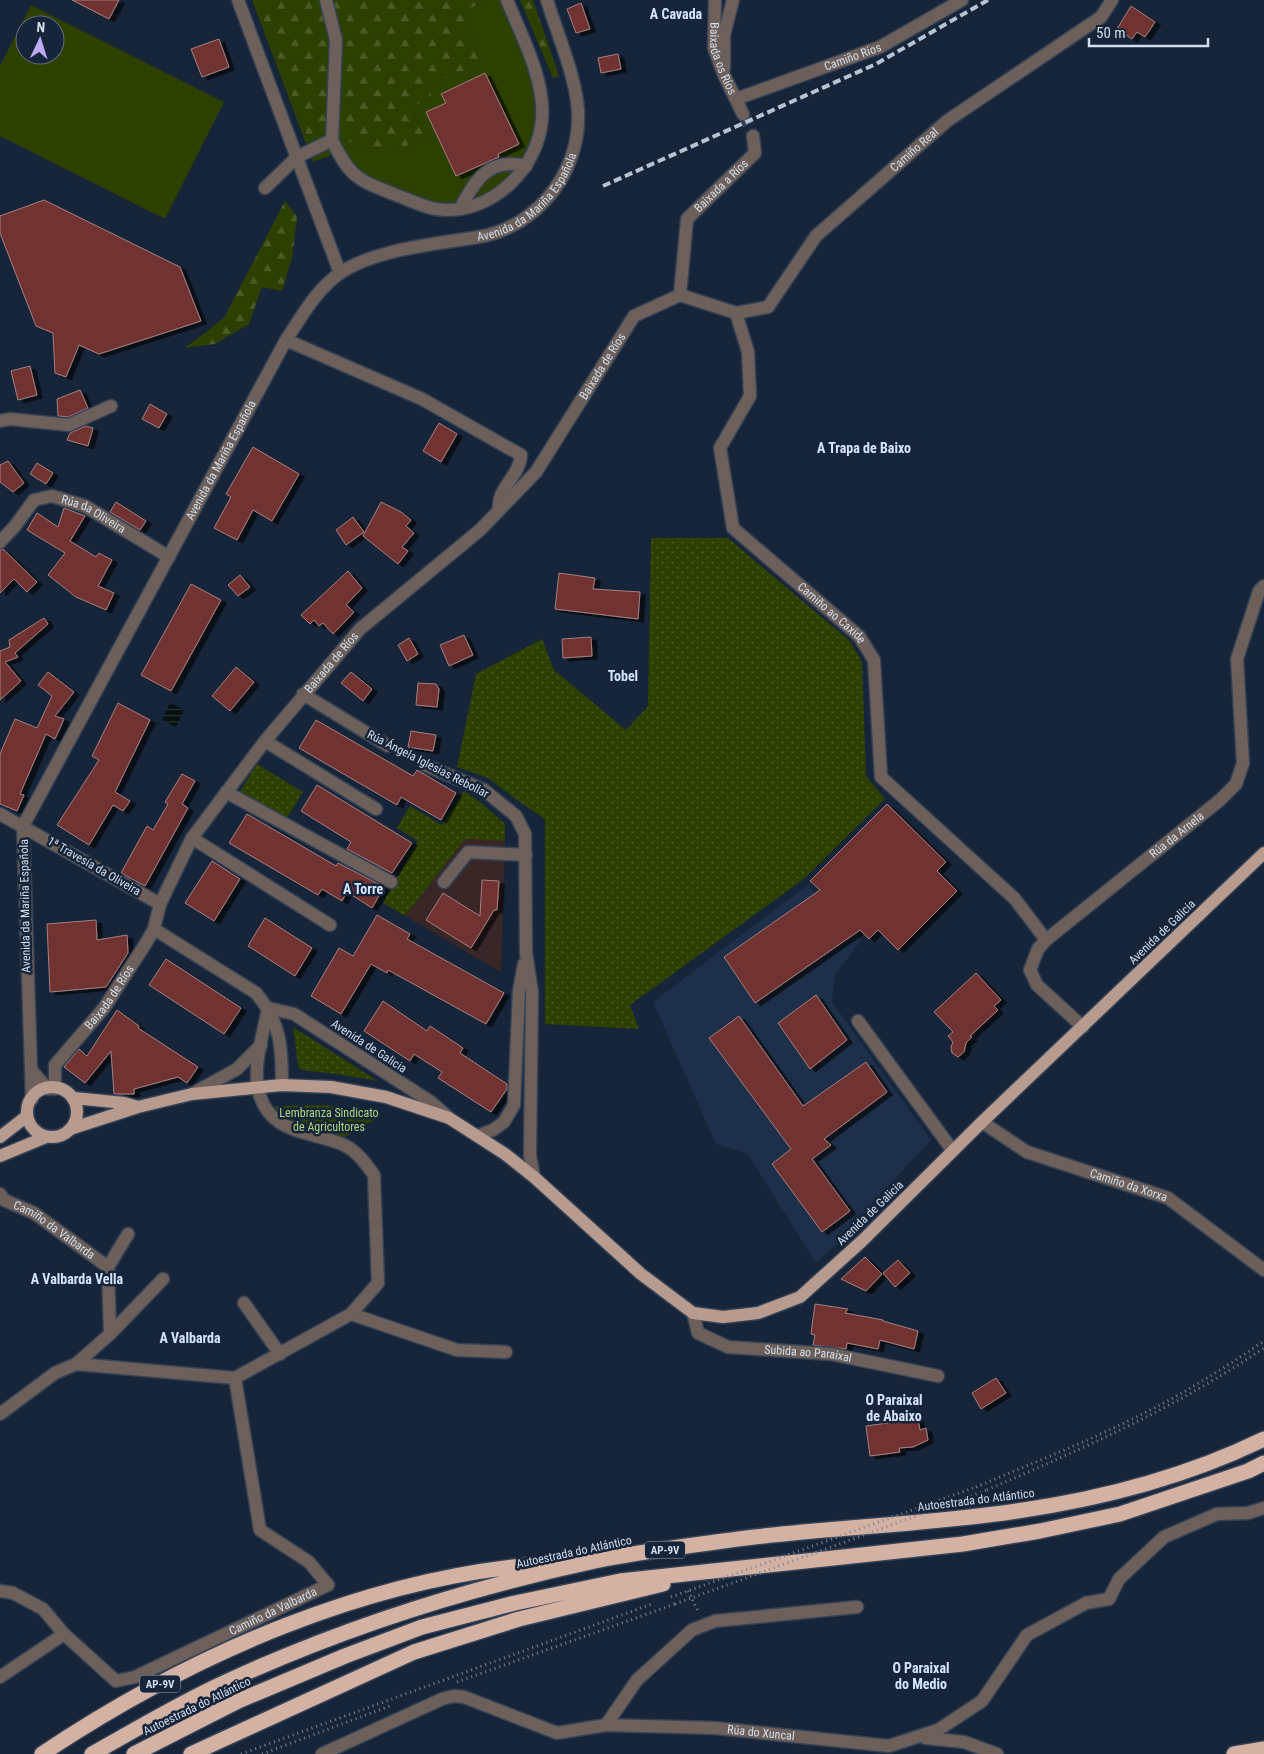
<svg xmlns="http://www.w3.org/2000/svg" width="1264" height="1754" viewBox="0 0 1264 1754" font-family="'Roboto Condensed',sans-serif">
  <defs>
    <pattern id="grass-dots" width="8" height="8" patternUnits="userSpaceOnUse" patternTransform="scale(1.25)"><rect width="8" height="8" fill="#2c4000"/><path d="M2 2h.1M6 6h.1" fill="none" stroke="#4a5b25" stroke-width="1.8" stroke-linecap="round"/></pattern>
    <pattern id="forest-firs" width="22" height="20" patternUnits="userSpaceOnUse" patternTransform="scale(1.25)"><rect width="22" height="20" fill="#2c4000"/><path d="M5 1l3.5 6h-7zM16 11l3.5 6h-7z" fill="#4a5b25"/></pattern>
    <pattern id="water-rules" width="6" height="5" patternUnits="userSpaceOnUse" patternTransform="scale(1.25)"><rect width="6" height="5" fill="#051112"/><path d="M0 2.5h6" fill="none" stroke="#293335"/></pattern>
    <filter id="shadow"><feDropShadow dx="5.5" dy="3" stdDeviation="0" flood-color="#0009"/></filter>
  </defs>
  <rect width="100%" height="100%" fill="#17253a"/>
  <path fill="#1e3049" d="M808,885L861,940L835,975L832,1002L931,1140L865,1211L869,1216L816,1263L748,1154L716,1144L653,1002Z"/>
  <path fill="#392627" d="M465,838L505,841L501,972L405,916Z"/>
  <path fill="url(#grass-dots)" d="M651,538H728L850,641L862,662L866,776L885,799L805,878L630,1005L639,1029L545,1024V819L521,803L488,778L457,767L476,674L542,639L554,670L626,730L648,706Z
    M257,764L303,792L286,819L240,791Z
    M464,791L479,801L505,824V841L465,839L405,916L383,903L418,841L397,828L410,806L442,825Z
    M293,1027L378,1081L337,1074L301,1070L298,1065Z
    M326,1105L381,1116L345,1137L294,1125L280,1117L275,1106Z"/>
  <path fill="url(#forest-firs)" d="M256,0H486L461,13L482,63L430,85L432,98L412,107L425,138L406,146L370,149L324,133L308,139Z
    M520,0H533L559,76L553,78Z
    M285,201L297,217L292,258L282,291L262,287L249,324L215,344L185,348L224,318Z"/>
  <path fill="#2c4000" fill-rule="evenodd" d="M252,0H256L308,139L324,133L370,149L406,146L425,138L412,107L432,98L430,85L482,63L461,13L486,0H503C519,41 549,93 534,138C521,178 482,208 439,205C427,204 414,196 403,192C388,187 367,181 355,169C350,164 346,157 342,151L313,162Z
    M31,5L224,102L165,219L0,136V66ZM25,25H55V55H25Z"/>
  <path fill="url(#water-rules)" d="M170,703L184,710L176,727L162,720Z"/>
  <path fill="#713132" stroke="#a58180" filter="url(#shadow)" d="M72,0H119L109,19Z
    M581,3L590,29L576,33L567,9Z
    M1131,6L1155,22L1145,37L1137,32L1132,39L1117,29Z
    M219,39L229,67L202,77L191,49Z
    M618,54L621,69L601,73L598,58Z
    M485,73L519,144L498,154L499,157L456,176L426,112L446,103L441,94Z
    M44,200L180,267L201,321L99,354L79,345L66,377L55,373L53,333L36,326L0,233V216Z
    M30,366L37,395L18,400L11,371Z
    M80,390L88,408L68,417L58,416L57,399Z
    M150,404L167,414L159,428L142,419Z
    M439,423L457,434L441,462L423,451Z
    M86,426L93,428L88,446L67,440L70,433Z
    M253,447L299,474L272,521L253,510L237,540L214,528L231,497L226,494Z
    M8,461L24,483L13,492L0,482V465Z
    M37,463L53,473L46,484L30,474Z
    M116,502L146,521L140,530L110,512Z
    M381,502L401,512L411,520L406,526L414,533L402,547L408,551L398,564L363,536Z
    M64,508L85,516L70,541L96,557L99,553L112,560L98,586L114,593L106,610L76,597L48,575L65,553L27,530L37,513L58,527Z
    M353,517L364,532L346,545L336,530Z
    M3,549L37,582L27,592L14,579L0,593V550Z
    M348,571L362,588L346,605L354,612L333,634L323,623L319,626L314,620L310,624L301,615Z
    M559,573L595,578L593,589L640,592L638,619L555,609Z
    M240,575L250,587L238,596L228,585Z
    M191,584L221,600L171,691L141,675Z
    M44,618L48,624L15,653L18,657L5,662L21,681L0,700V651L10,647L9,640Z
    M464,635L473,655L449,666L440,645Z
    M591,637L592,656L563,658L562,639Z
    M409,638L418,654L407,661L398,645Z
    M236,667L254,682L230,711L212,696Z
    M48,672L74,692L55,716L64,719L55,739L46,734L20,794L24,795L17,811L0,804V754L15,719L37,728L52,696L38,685Z
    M351,672L372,689L363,701L341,683Z
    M418,683L436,684L439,689L437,707L416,705Z
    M118,703L150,720L115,792L130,801L123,811L113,805L89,845L57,825L99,760L92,756Z
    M316,720L413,776L417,770L456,793L441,820L401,797L397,805L299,748Z
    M411,731L436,735L433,751L408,747Z
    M182,774L195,781L182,804L188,808L145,886L121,873L147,826L153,830L168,804L165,802Z
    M317,785L412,843L392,873L347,849L351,842L301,811Z
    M887,804L946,862L937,871L957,891L898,950L878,930L869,939L860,930L755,1003L724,957L820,890L810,881Z
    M247,814L336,866L338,863L384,887L372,908L347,892L342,901L322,889L318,895L229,843Z
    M212,861L240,879L214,921L185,903Z
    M482,880L499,881L497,910H494L471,948L426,920L443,893L480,916Z
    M377,915L410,934L407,939L504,993L486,1024L388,970L387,973L371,964L341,1014L311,996L339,948L353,956Z
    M265,918L312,948L295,976L248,946Z
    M96,920L97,940L127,935L128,953L106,987L50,992L47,924Z
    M166,959L241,1008L224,1034L149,985Z
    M976,973L1001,1000L994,1006L998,1010L970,1036L972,1037L966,1043L964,1052L958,1057L952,1053L951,1047L953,1042L948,1036L953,1032L934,1012Z
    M816,995L847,1040L810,1069L778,1023Z
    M383,1001L427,1031L430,1026L463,1048L460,1053L507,1084V1089L491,1112L438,1078L442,1072L414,1054L410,1061L364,1031Z
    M117,1010L139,1026L138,1028L198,1067L187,1083L178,1077L134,1089V1094H114L111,1051L85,1083L64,1067L79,1049L87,1056Z
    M739,1016L803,1106L866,1062L887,1092L824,1139L831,1145L812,1159L850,1211L822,1232L772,1164L791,1149L709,1038Z
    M865,1257L882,1274L866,1291L841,1279Z
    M898,1260L910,1273L895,1287L883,1273Z
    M815,1304L848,1309L845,1313L883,1320V1321L918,1331L914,1349L880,1340L878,1349L847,1343L846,1349L813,1345L815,1335L811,1334Z
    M996,1378L1006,1393L981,1409L972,1393Z
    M918,1419L920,1430L926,1428L928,1440L913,1447L899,1448L900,1452L870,1456L866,1426Z"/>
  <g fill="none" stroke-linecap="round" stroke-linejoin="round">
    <path stroke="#334155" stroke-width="12" stroke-dasharray="12 6" stroke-linecap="butt" d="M743,114L753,136"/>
    <g stroke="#354256" stroke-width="15">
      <g id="minor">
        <path d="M238,0L340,273"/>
        <path id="s1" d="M715,0L714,48L724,75L743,114"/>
        <path d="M724,68V35L733,0"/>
        <path id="s2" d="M736,99L880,47L962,0"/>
        <path d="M332,140C338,152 343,163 352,172C364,184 382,189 396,195C412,201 430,210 447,210C495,210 538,168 542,119C545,79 522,37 507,0"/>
        <path d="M265,188L297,157L332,140L336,40L326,0"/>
        <path d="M460,209C475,180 489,157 526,166"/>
        <path id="s3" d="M680,295L736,313L748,352L750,396L720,448L733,528L859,636L874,660L881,777L1015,899L1046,940"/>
        <path id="s4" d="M680,295L687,219L755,153L753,136"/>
        <path id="s5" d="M736,313L768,307L816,236L947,121L1101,17L1112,0"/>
        <path d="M286,340L422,399L521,455C520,476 496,489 499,510"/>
        <path d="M0,421L10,419L69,425L111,406"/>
        <path id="s6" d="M0,542L15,526L34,500L52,496L85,506L169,557"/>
        <path d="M303,694L388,746"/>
        <path d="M265,741L376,809"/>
        <path d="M425,765L484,790L516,816L525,834L526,953L532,992L530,1155L534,1177"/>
        <path d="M226,792L391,882"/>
        <path d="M0,814L160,904"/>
        <path d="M192,838L330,925"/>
        <path d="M444,882L468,852L526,855"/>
        <path d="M154,929L256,993C281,1023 282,1047 282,1085"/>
        <path d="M268,1008L294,1014L431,1102L448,1117"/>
        <path d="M858,1021L953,1151"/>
        <path id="s7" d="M1083,1027L1037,985L1030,970L1038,949L1046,940L1220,800L1236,784L1243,763L1237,659L1259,591L1264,586"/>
        <path d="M32,1071L48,1089"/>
        <path id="s8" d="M55,1089V1065L104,1008L146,943L154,929L160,904L192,838L265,741L360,629L480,530L536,472L634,316L680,295"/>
        <path d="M192,1094L237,1069L261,1045"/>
        <path id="s9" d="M32,1099L23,826L286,340C302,316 316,290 340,273C376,249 436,244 478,237C541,227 586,165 577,101C572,67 557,33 547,0"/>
        <path id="s10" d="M982,1122L1027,1152L1168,1198L1264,1270"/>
        <path d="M477,1136L493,1130L504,1122L514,1105L519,991L524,964"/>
        <path id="s11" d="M0,1194L4,1200L34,1213L108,1267L110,1334L76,1364"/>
        <path d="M108,1267L128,1234"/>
        <path d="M244,1303L280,1354"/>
        <path id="s12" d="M693,1313L698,1333L728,1347L831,1354L938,1376"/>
        <path d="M351,1314L457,1350L506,1352"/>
        <path d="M110,1334L163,1279"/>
        <path d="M0,1414L55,1373L76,1364L235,1378L351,1314L378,1283L374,1175C366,1164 357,1151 344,1145C310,1130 267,1135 258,1088C253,1063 264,1032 268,1008"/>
        <path id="s13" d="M0,1591L13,1593L43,1609L64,1634L116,1681L135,1677L328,1585L309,1562L260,1530L235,1378"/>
        <path d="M0,1677L64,1634"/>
        <path d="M606,1725L637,1680L692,1630L715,1621L857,1607"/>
        <path d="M925,1738L964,1742L997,1754"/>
        <path id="s14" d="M322,1754L442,1699L454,1696L464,1697L557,1733L606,1725L715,1728L889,1746L938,1730L982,1701L1027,1635L1086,1603L1109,1599L1119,1579L1164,1537L1217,1514L1248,1513L1264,1508"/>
      </g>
    </g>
    <g stroke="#354256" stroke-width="15">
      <path id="major" d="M27 1112a25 25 0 1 1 50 0a25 25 0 1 1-50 0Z
        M74,1098L124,1103L138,1107
        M70,1129L138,1107L192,1094L282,1085L331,1087L386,1097L449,1118L505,1154L534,1177L641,1274L693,1313L723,1317L758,1313L800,1297L862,1241L982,1122L1264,853
        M0,1137L27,1116
        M0,1156L46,1137"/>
    </g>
    <g stroke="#354256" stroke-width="18">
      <path id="highway" d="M42,1754C193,1653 374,1574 556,1563
        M92,1754C137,1729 181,1702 228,1681C345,1627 469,1588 595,1561C637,1552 681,1547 723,1541C820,1527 919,1526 1017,1511C1101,1499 1188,1476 1264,1439
        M134,1754L238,1701L345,1656L422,1627L515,1603L620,1581L963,1544L1040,1531L1120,1514L1248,1471L1264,1463
        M191,1754L414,1652L519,1619L663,1584
        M1234,1754L1264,1749"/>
    </g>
    <path stroke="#788496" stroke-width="3" stroke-dasharray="1 4" stroke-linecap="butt" d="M399,752L414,759
      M976,1487C1038,1461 1101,1436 1160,1405C1196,1386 1230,1364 1264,1341
      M987,1490C1086,1447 1174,1409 1264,1348
      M688,1591L699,1613
      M457,1682L675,1604
      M241,1754L652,1604
      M262,1754L390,1706"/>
    <use href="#minor" stroke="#6d605a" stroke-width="12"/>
    <use href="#major" stroke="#b69b8e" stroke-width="12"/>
    <use href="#highway" stroke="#d4b2a3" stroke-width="15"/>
    <path stroke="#b8c3d2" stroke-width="4" stroke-dasharray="8 4" stroke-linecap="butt" d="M603,186L876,64L988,0"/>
    <path stroke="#788496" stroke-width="3" stroke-dasharray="1 4" stroke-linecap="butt" d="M671,1597L976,1487
      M675,1604L987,1490"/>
  </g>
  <g text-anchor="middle" stroke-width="5" stroke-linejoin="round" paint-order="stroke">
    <g fill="#17253a" stroke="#9ba6b6" stroke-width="1">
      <rect x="645" y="1541.5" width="40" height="17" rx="4"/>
      <rect x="140" y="1675.5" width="40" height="17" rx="4"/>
    </g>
    <g font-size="11" font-weight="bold" fill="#d3ddeb">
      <text x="665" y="1554">AP-9V</text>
      <text x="160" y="1688">AP-9V</text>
    </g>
    <g font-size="12" fill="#d3ddeb" stroke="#17253a">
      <text dy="4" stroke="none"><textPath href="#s2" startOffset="124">Camiño Ríos</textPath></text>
      <text dy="4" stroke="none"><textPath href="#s1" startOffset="60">Baixada os Ríos</textPath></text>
      <text dy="4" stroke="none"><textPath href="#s5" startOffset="249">Camiño Real</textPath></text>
      <text dy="4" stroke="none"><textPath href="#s4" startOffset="124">Baixada a Ríos</textPath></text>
      <text dy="4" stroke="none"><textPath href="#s9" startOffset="1122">Avenida da Mariña Española</textPath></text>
      <text dy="4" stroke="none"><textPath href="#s8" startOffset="921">Baixada de Ríos</textPath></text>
      <text dy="4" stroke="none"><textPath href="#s9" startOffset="689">Avenida da Mariña Española</textPath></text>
      <text dy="4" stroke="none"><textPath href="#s6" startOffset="118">Rúa da Oliveira</textPath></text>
      <text dy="4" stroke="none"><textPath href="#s3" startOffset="415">Camiño ao Caxide</textPath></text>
      <text dy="4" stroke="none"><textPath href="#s8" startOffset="516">Baixada de Ríos</textPath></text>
      <text transform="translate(428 764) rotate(27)" y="4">Rúa Ángela Iglesias Rebollar</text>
      <text dy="4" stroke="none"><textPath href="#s7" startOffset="281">Rúa da Arnela</textPath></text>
      <text transform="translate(94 866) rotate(30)" y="4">1ª Travesía da Oliveira</text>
      <text transform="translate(25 906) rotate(-91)" y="4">Avenida da Mariña Española</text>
      <text transform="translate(1162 932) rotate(-44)" y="4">Avenida de Galicia</text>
      <text dy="4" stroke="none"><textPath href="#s8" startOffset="111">Baixada de Ríos</textPath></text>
      <text transform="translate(369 1046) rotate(33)" y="4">Avenida de Galicia</text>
      <text dy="4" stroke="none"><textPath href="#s10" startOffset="161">Camiño da Xorxa</textPath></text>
      <text transform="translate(870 1213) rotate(-44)" y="4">Avenida de Galicia</text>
      <text dy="4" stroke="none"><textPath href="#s11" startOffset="66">Camiño da Valbarda</textPath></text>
      <text dy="4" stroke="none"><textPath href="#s12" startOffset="134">Subida ao Paraixal</textPath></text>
      <text transform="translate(976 1500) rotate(-7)" y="4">Autoestrada do Atlántico</text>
      <text transform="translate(574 1552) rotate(-12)" y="4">Autoestrada do Atlántico</text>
      <text dy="4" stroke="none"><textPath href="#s13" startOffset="322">Camiño da Valbarda</textPath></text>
      <text transform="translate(197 1706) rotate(-26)" y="4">Autoestrada do Atlántico</text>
      <text dy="4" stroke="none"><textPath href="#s14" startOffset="459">Rúa do Xuncal</textPath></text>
    </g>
    <g font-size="12" fill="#b1d57c" stroke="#17253a">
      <text x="329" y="1117">Lembranza Sindicato<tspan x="329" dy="14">de Agricultores</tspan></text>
    </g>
    <g font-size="14" font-weight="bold" fill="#d6e5fc" stroke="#17253a">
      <text x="676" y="19">A Cavada</text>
      <text x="864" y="453">A Trapa de Baixo</text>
      <text x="623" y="681">Tobel</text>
      <text x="363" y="894">A Torre</text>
      <text x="77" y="1284">A Valbarda Vella</text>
      <text x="190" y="1343">A Valbarda</text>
      <text x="894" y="1405">O Paraixal<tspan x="894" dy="16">de Abaixo</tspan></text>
      <text x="921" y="1673">O Paraixal<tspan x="921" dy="16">do Medio</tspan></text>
    </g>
  </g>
  <g transform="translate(40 40) rotate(4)"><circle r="24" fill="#17253a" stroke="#626f81"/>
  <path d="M0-4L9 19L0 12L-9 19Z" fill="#bea9f5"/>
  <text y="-8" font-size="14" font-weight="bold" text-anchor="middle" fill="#d3ddeb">N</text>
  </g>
  <path d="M1089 38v8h119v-8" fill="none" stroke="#d3ddeb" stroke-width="2.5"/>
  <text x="1096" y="38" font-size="15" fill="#d3ddeb" stroke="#17253a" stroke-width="4" paint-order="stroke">50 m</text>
</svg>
